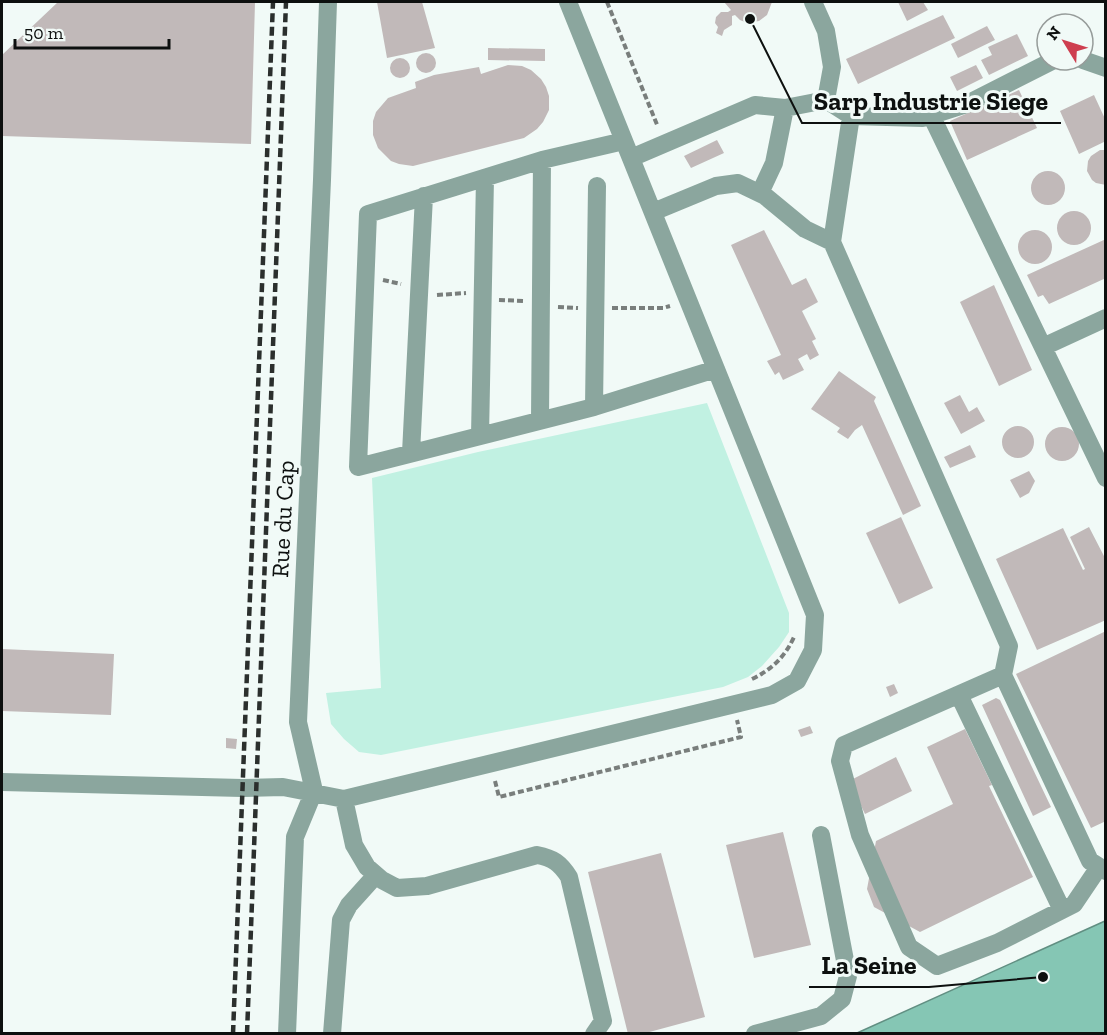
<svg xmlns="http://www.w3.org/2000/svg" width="1107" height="1035" viewBox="0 0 1107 1035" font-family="'Zilla Slab',serif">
  <rect width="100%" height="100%" fill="#f1faf7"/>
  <path fill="#c1f1e2" d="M707,403L789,613V632L779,647L762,666L748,677L723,687L381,755L359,752L344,739L331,724L326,693L381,688L372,478L478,452Z"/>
  <path fill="#85c6b4" stroke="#618f82" stroke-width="1.5" d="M1105,921V1033H857Z"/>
  <path fill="#c1b9b9" d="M58,2H255L251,144L2,136V55Z
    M377,2H422L435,48L387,58Z
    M724,2H772L767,15L759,21L747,23L740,20L735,15L732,16V25L724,30L722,36L716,33L718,27L715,23L716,17L721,12H728L731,10Z
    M898,2H923L928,10L907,21Z
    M943,15L955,38L858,84L846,59Z
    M987,26L995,40L958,58L951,44Z
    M1017,34L1028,56L989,75L981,60L992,55L988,47Z
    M488,48L545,49V61L488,60Z
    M416 63a10 10 0 1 1 20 0a10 10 0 1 1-20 0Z
    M390 68a10 10 0 1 1 20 0a10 10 0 1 1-20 0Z
    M508,65L522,66L531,70L541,79L546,87L549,96V110L543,122L537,129L524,138L413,166L399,164L391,161L378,148L373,135V121L376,112L388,98L416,88L415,82L434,75L479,67L481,74Z
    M976,65L983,78L957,91L950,77Z
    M1019,90L1037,128L967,160L950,121Z
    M1094,95L1106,121V141L1079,154L1060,111Z
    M717,140L724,153L691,168L684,156Z
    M1100,150H1106V185L1096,183L1092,180L1087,171L1088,161L1091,156Z
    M1031 188a17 17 0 1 1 34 0a17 17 0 1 1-34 0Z
    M1057 228a17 17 0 1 1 34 0a17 17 0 1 1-34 0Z
    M1018 247a17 17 0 1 1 34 0a17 17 0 1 1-34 0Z
    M764,230L792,285L806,278L818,302L802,311L816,339L812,341L819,355L810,360L807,354L798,359L804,370L783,380L779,372L775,375L767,361L781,355L731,245Z
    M1106,239V278L1049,304L1043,295L1038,297L1027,275Z
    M994,285L1032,370L999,386L960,302Z
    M839,371L876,397L874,401L921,506L903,515L862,425L855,430L848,439L837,432L840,428L811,409Z
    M960,395L969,412L977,407L985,421L961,434L944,403Z
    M1002 442a16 16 0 1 1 32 0a16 16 0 1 1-32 0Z
    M1045 444a17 17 0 1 1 34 0a17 17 0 1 1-34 0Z
    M970,445L976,457L950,468L944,457Z
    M1029,471L1035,481L1029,493L1020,498L1010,480Z
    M901,517L933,588L899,604L866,533Z
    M1089,527L1106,560V620L1037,650L996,559L1063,528L1083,570L1085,569L1070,537Z
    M1106,631V821L1091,828L1016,674Z
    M2,649L114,654L111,715L2,711Z
    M894,684L898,693L890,697L886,687Z
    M996,698L1000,700L1051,807L1033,816L982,705Z
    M810,726L813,733L801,737L798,730Z
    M965,729L992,785L989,786L1033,877L920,932L874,907L867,889L876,841L953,804L927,747Z
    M226,738L237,739L236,749L226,748Z
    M896,757L912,791L865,814L849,781Z
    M783,832L811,945L754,958L726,845Z
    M661,853L705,1017L642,1034H628L588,872Z"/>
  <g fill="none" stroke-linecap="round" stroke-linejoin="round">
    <path stroke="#797e7c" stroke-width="4" stroke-dasharray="6 3" stroke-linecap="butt" d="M607,2L658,127
      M383,280L401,284
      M437,295L466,293
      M499,300L525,301
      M558,307L578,308
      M612,308H663L670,306
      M752,679C771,670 785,657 794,637
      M495,781L499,797L741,737L737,720"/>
    <path stroke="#8ba69e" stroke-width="18" d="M813,2L826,31L832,67L826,100
      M1083,60L1106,68
      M931,115L1106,478
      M851,116L832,242L1009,646L1003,675L1090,861L1106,871
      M624,141L542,160L368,214L358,467L594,407L716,369
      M631,158L755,105L785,108L826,100L851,116L923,118L967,104L1054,60
      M760,193L774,163L785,108
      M653,212L716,186L738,183L765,196L805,229L832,242
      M1043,347L1106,318
      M594,407L597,186
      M540,420L542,160
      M480,436L485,178
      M411,453L424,196
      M1003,675L844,745L840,761L860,835L909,947L937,966L997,943L1074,904L1099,867
      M959,695L1062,910
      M2,782L242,788L283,787L344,799L772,695L797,681L813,650L815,615L568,2
      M344,799L354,845L367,867L382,880L397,888L427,886L537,855C553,858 560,863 569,877L603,1021L594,1034
      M287,1034L295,837L314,791L298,722L322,180L328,2
      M332,1034L341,920L349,905L376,875
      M755,1034L821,1016L842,999L848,976L821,835"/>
    <path stroke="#2b2f2d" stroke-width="4.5" stroke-dasharray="9 4.5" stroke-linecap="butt" d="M233,1034L273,2
      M247,1034L286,2"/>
  </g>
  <g text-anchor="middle" stroke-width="6" stroke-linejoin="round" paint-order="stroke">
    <g font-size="24" fill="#0d100f" stroke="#f1faf7">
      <text transform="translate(283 519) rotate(-87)" y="8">Rue du Cap</text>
    </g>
  </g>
  <path fill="none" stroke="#0d100f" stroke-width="2" d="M750 19L802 123H1061M1043 977L929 987H809"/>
  <g fill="#0d100f" stroke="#f1faf7" stroke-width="2">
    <circle cx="750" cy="19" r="6"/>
    <circle cx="1043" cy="977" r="6"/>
  </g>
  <g font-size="26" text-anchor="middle" font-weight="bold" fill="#0d100f" stroke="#f1faf7" stroke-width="6" stroke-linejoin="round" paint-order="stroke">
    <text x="931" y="110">Sarp Industrie Siege</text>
    <text x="869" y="974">La Seine</text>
  </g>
  <rect width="1107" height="1035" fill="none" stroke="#0d100f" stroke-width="6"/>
  <g transform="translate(1065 42) rotate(308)"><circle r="28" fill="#f1faf7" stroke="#969c9a" stroke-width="1.5"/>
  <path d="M0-4.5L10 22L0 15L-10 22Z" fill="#ce3e4f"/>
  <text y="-9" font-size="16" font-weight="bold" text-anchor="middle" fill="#0d100f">N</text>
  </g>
  <path d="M15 39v9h154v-9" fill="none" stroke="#0d100f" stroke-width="3"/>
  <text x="24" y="39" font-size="18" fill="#0d100f" stroke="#f1faf7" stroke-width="4.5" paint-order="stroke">50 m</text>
</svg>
